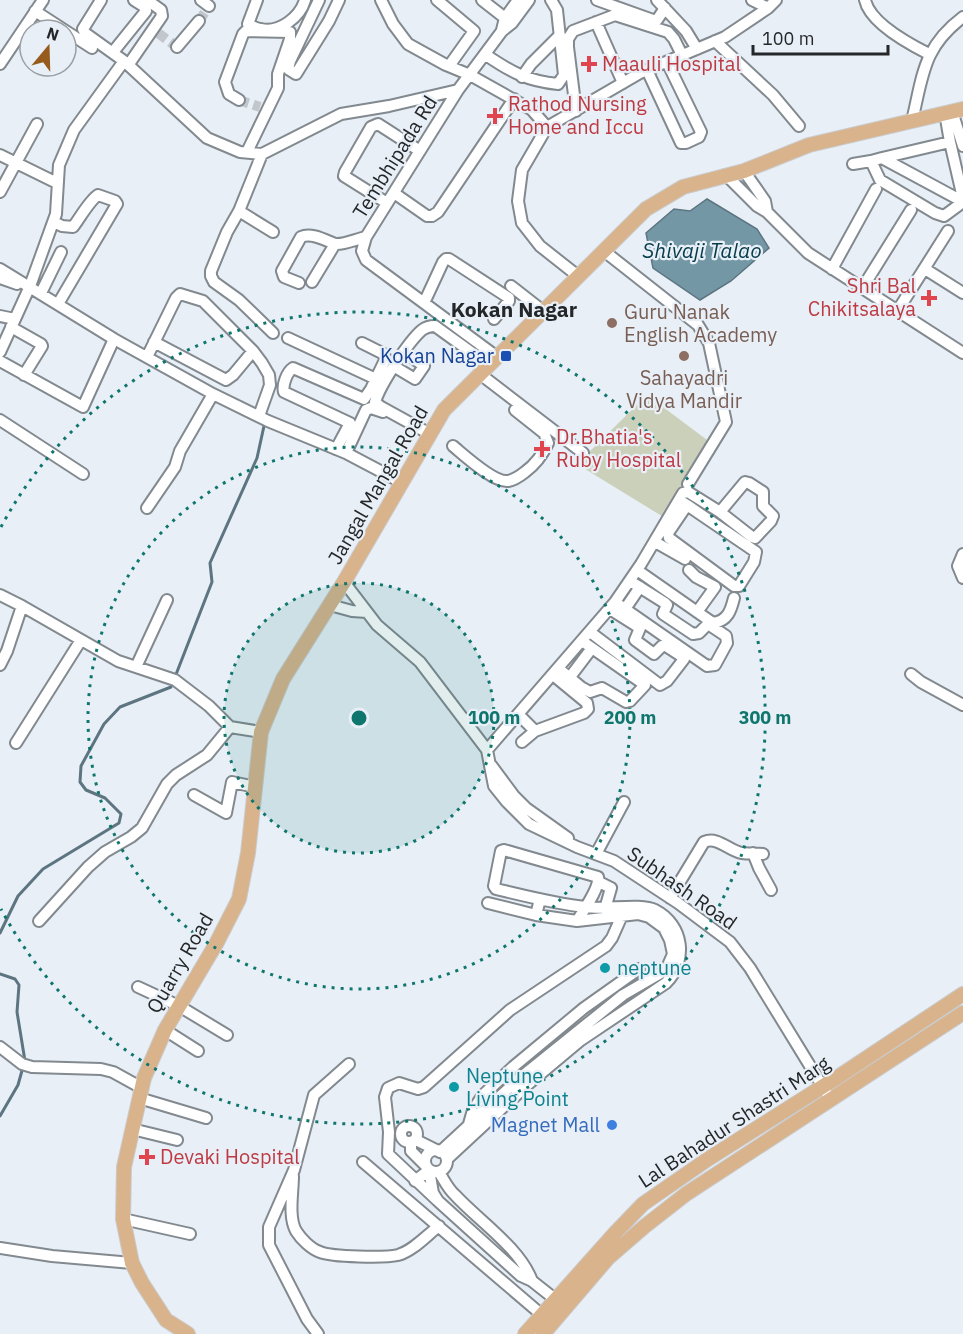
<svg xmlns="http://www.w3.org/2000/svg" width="963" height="1334" viewBox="0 0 963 1334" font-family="'IBM Plex Sans',sans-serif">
  <rect width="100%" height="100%" fill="#e8eff6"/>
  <path fill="#cad0ba" d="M647,395L707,440L665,518L577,464Z"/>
  <path fill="#7497a5" stroke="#5c7580" stroke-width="1.5" d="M707,199L757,229L769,248L731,281L700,300L653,268L646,233L674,209L690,211Z"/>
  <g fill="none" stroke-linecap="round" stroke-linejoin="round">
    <path stroke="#5c7580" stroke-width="3" d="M175,677L212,582L210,563L257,458L264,426
      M0,933L18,896L43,869L119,823L121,814L105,798L86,790L80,782L81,766L104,724L120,707L171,687L172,683
      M0,974L15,979L19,985L17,1012L25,1061
      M0,1116L18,1085L23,1067"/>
    <path stroke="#c1c7cd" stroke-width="10" stroke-dasharray="10 5" stroke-linecap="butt" d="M199,21L209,6
      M158,33L177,47
      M239,100L260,107"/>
    <g stroke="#82898f" stroke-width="14">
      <path id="minor" d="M101,0L83,29L85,33L124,61
        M201,0L209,6
        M257,0L248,24C252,26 256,29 261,29C280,33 300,17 305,0
        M319,0L290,61L288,69L296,74L329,21L339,0
        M381,0L393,24L408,44L446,65L470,75L532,110L547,127
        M437,0L474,31L449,66
        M482,0L505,18
        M597,0L653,20H657L665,8
        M657,0L686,31L697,49
        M752,0L768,8
        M865,0C870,23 909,44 929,54
        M35,11L92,48
        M596,22L623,83
        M502,30L505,18L518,0
        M715,41L773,95L799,126
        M177,47L199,21
        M113,52L146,11L145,7L134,0
        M486,55C511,72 527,81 558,84L564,75L557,10L551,0
        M0,64L43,0
        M129,64L162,16L161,10L147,0
        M647,70L681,143H686L699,137L701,132L667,62
        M522,77L531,64L560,35
        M458,90L366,237L362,251L366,260L497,357
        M239,100L229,94L225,82L243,34L246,31L290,32V39L278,74V88L247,152
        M576,111L568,47V39L573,31L615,15L668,32L674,39L682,55
        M952,111L963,146
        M912,121C923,75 923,47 963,17
        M262,154L239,211L273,232
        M0,155L57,183
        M882,158L950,142L945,113
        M871,161L882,158L960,200L963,203
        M853,164L871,161L880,180L935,213L944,216L959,205L962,194L950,142
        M744,171L765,201L767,212L808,253L963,353
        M726,175L757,206L767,212
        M0,192L37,124
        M394,193L427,216H432L438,212L514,99
        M387,203L344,176L345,172L371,127L378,124L420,151
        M239,211L227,232L211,271V276L214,282L239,300L273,333
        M54,222L62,226L73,227C80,218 89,201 98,195L115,201L117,204L58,304
        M604,251L698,325L709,343L726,422L688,484
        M0,269L114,339L213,394L268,421L346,453L401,482
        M832,269L876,189
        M925,269L963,293
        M578,276L540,246L522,223L518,201L522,170L547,127L640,73L725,37L768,8L776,0
        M0,278L17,284
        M312,282L335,244C344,245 356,239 366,237
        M299,283L284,277L282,271L301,237C311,232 325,240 335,244
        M511,286L543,311
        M863,287L911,210
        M41,293L61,252
        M424,303L443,262L446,259H449L509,298V301L494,319
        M898,310L948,231
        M0,316L15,319
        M11,327L41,344L42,346L24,375
        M288,338L376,379
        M154,342L226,380L233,375L253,351
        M0,352L30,286L56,214L59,165L74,130L124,61L207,138L240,152L262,154L341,114L389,106L458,90L502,31L512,23L529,0
        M147,357L176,298L180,294L203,301L253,351L262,363L269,375L270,385L259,416
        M0,361L83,407L114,339
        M395,367L415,379L424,366L405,352
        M480,374L583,453
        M0,420L83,474
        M430,434L381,407L375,402C380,385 408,342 422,330C426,327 430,326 435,326L489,365
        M453,446C464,455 494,483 508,481C514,480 520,476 525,472C536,464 542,456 548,443L544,433L515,410L520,405
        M336,449L350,423L284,392C282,385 287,372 293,368L364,399L371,389L386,358L382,353L362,343
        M346,453L366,410L371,408L383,412
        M745,482L749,483L763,492V506L773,516L771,521L755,538L752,537L720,512Z
        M679,500L687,505L756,552L754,562L739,586H734L669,538L668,533L687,505
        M147,508L175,467L180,451L213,394
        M655,542L685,559
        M963,554L958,566L963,578
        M637,570L713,623C728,621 731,610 734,598
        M689,570L696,577L715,587L697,612
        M344,582L377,625L420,662L487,750L494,786L506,801L529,824L577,847L614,861L678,903L730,942L750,968L826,1092
        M0,595L22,606L118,661L175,680L209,706L230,727L261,732
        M615,602L707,666L715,665L727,643L726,636L708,624L699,633L693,634L663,614L667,605L665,603L630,581
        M330,605L352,611L367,612
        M625,609L640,587
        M590,632L660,685L667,681L684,659L683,657L666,646H662L654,654L635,640L640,628L610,609
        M0,665L7,651L22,606
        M136,667L167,600
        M558,668L581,687L590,692L602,688L626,702L630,701L645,685L582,641
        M911,674L921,682L963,705
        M570,677L592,648
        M518,714L535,731
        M522,742L535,731L584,713L588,709L587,703L553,675
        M16,743L81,640
        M487,750L615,602L641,564L683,493L688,492L720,512
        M491,765L514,796L526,808L568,838
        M194,795L226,813L232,782L255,787
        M753,853L759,868L771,890
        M596,854L624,802
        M599,882L611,888L605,909
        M670,898L704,842C718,836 729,851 742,853C749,854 756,853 763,854
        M488,903L536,915
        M39,921L88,867L105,852L131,837L142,828L167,784L176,775L207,755L230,727
        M138,987L179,1006L227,1035
        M165,1030L198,1051
        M0,1047L22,1064L32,1067L101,1069L113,1072L142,1088
        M139,1098L206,1118
        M469,1124L473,1110L483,1095L513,1067L584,1008L639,969
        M401 1134a8 8 0 1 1 16 0a8 8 0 1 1-16 0Z
        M132,1129L177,1140
        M416,1140L440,1152L520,1078L587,1024L623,995L666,970L673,954L670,940L664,928L649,917L638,914L577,921L536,915L540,899
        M411,1143V1151L426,1166
        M425 1161a11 11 0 1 1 22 0a11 11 0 1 1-22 0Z
        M447,1159L526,1086L581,1040L666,983C688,961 684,925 655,910C641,903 605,910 586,907C556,904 526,896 496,889L494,886L501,851L504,850L598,877C600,888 583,911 577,921
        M363,1162L542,1315
        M439,1172C444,1180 448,1189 455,1195C479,1221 520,1248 532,1281
        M293,1176C293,1192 288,1217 296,1231C301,1239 311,1249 320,1252C332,1257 385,1258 398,1255C413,1251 427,1235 439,1226
        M415,1181L429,1170L433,1193L438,1201L521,1276L532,1281L556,1300
        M438,1201L388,1154L389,1132L385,1097L388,1088L399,1083L418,1089L424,1087L510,1010L606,946L612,938L624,911
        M123,1219L190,1234
        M0,1248L52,1256L132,1263
        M318,1334L307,1319L269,1245V1227L294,1170L314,1095L349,1064"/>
    </g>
    <g stroke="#cacbcc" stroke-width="16">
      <path id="major" d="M188,1334L166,1320L142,1283L132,1263L123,1219L124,1167L144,1078L165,1030L216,944L239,899L248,853L261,732L283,679L344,582L444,410L646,209L683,187L744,171L809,145L963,109
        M525,1334L616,1232L643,1204L708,1159L841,1075L963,994
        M543,1334L608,1258L645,1226L686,1194L963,1013"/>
    </g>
    <use href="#minor" stroke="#fff" stroke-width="10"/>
    <use href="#major" stroke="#d9b38c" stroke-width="14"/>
  </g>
  <circle cx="359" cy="718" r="135" fill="#0f766e" fill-opacity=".12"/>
  <g fill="none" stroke="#0f766e" stroke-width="3" stroke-dasharray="3 6">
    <circle cx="359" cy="718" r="135"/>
    <circle cx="359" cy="718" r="271"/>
    <path d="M1 527A406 406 0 1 1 1 909"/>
  </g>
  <g fill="#e0444e" stroke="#e8eff6" stroke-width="2">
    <path d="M586 55h6v6h6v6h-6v6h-6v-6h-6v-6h6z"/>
    <path d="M492 107h6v6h6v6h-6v6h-6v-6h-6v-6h6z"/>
    <path d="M926 289h6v6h6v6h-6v6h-6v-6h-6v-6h6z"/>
    <path d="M539 440h6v6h6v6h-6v6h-6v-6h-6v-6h6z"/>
    <path d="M144 1148h6v6h6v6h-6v6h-6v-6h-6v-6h6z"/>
  </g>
  <g fill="#8d6e63" stroke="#e8eff6" stroke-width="2">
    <circle cx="612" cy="323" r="6"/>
    <circle cx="684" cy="356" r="6"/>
  </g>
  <rect fill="#1a4fb4" stroke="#e8eff6" stroke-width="2" x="500" y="350" width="12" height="12" rx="3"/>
  <g fill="#0f9aa8" stroke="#e8eff6" stroke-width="2">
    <circle cx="605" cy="968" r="6"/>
    <circle cx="454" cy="1087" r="6"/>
  </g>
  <circle fill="#3f7fe0" stroke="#e8eff6" stroke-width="2" cx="612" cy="1125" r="6"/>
  <g text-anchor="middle" stroke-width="4.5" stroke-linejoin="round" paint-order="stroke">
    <g font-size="20" fill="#be3a42" stroke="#e8eff6" text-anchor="start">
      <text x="602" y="71">Maauli Hospital</text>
      <text x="508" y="111">Rathod Nursing<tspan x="508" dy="23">Home and Iccu</tspan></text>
      <text x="916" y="293" text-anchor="end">Shri Bal<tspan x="916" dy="23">Chikitsalaya</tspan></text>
      <text x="556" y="444">Dr.Bhatia's<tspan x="556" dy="23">Ruby Hospital</tspan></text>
      <text x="160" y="1164">Devaki Hospital</text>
    </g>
    <g font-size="20" fill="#242729" stroke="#e8eff6">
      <text transform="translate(395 157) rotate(-58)" y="7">Tembhipada Rd</text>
      <text transform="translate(378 485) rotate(-60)" y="7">Jangal Mangal Road</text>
      <text transform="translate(682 888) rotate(35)" y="7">Subhash Road</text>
      <text transform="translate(180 963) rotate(-60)" y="7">Quarry Road</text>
      <text transform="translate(734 1122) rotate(-33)" y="7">Lal Bahadur Shastri Marg</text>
    </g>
    <g font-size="20" fill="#785e54" stroke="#e8eff6" text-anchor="start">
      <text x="624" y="319">Guru Nanak<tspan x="624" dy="23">English Academy</tspan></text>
      <text x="684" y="385" text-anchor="middle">Sahayadri<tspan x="684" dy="23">Vidya Mandir</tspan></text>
    </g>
    <g font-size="20" fill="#164399" stroke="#e8eff6" text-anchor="end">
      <text x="494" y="363">Kokan Nagar</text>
    </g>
    <g font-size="20" fill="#0d838f" stroke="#e8eff6" text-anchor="start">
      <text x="617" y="975">neptune</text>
      <text x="466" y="1083">Neptune<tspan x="466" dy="23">Living Point</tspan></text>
    </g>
    <g font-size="20" fill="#366cbe" stroke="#e8eff6" text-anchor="end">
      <text x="600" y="1132">Magnet Mall</text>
    </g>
    <g font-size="21" font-style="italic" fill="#053b4b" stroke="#e8eff6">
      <text x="702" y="258">Shivaji Talao</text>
    </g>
    <g font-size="21" font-weight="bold" fill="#242729" stroke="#e8eff6">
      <text x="514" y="317">Kokan Nagar</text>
    </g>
  </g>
  <circle cx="359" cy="718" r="9" fill="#0f766e" stroke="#e8eff6" stroke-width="3"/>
  <g font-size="18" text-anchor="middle" font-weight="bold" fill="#0f766e" stroke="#e8eff6" stroke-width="4.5" stroke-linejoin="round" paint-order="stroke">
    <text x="494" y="724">100 m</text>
    <text x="630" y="724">200 m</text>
    <text x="765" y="724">300 m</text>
  </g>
  <g transform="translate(48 48) rotate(19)"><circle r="28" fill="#e8eff6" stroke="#9a9fa4" stroke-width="1.5"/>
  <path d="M0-4.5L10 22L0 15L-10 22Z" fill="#975b1d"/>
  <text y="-9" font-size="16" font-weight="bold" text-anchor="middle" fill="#242729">N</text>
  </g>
  <path d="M753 45v9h135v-9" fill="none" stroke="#242729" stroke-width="3"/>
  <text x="762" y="45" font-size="18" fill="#242729" stroke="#e8eff6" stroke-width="4.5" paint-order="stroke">100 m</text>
</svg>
